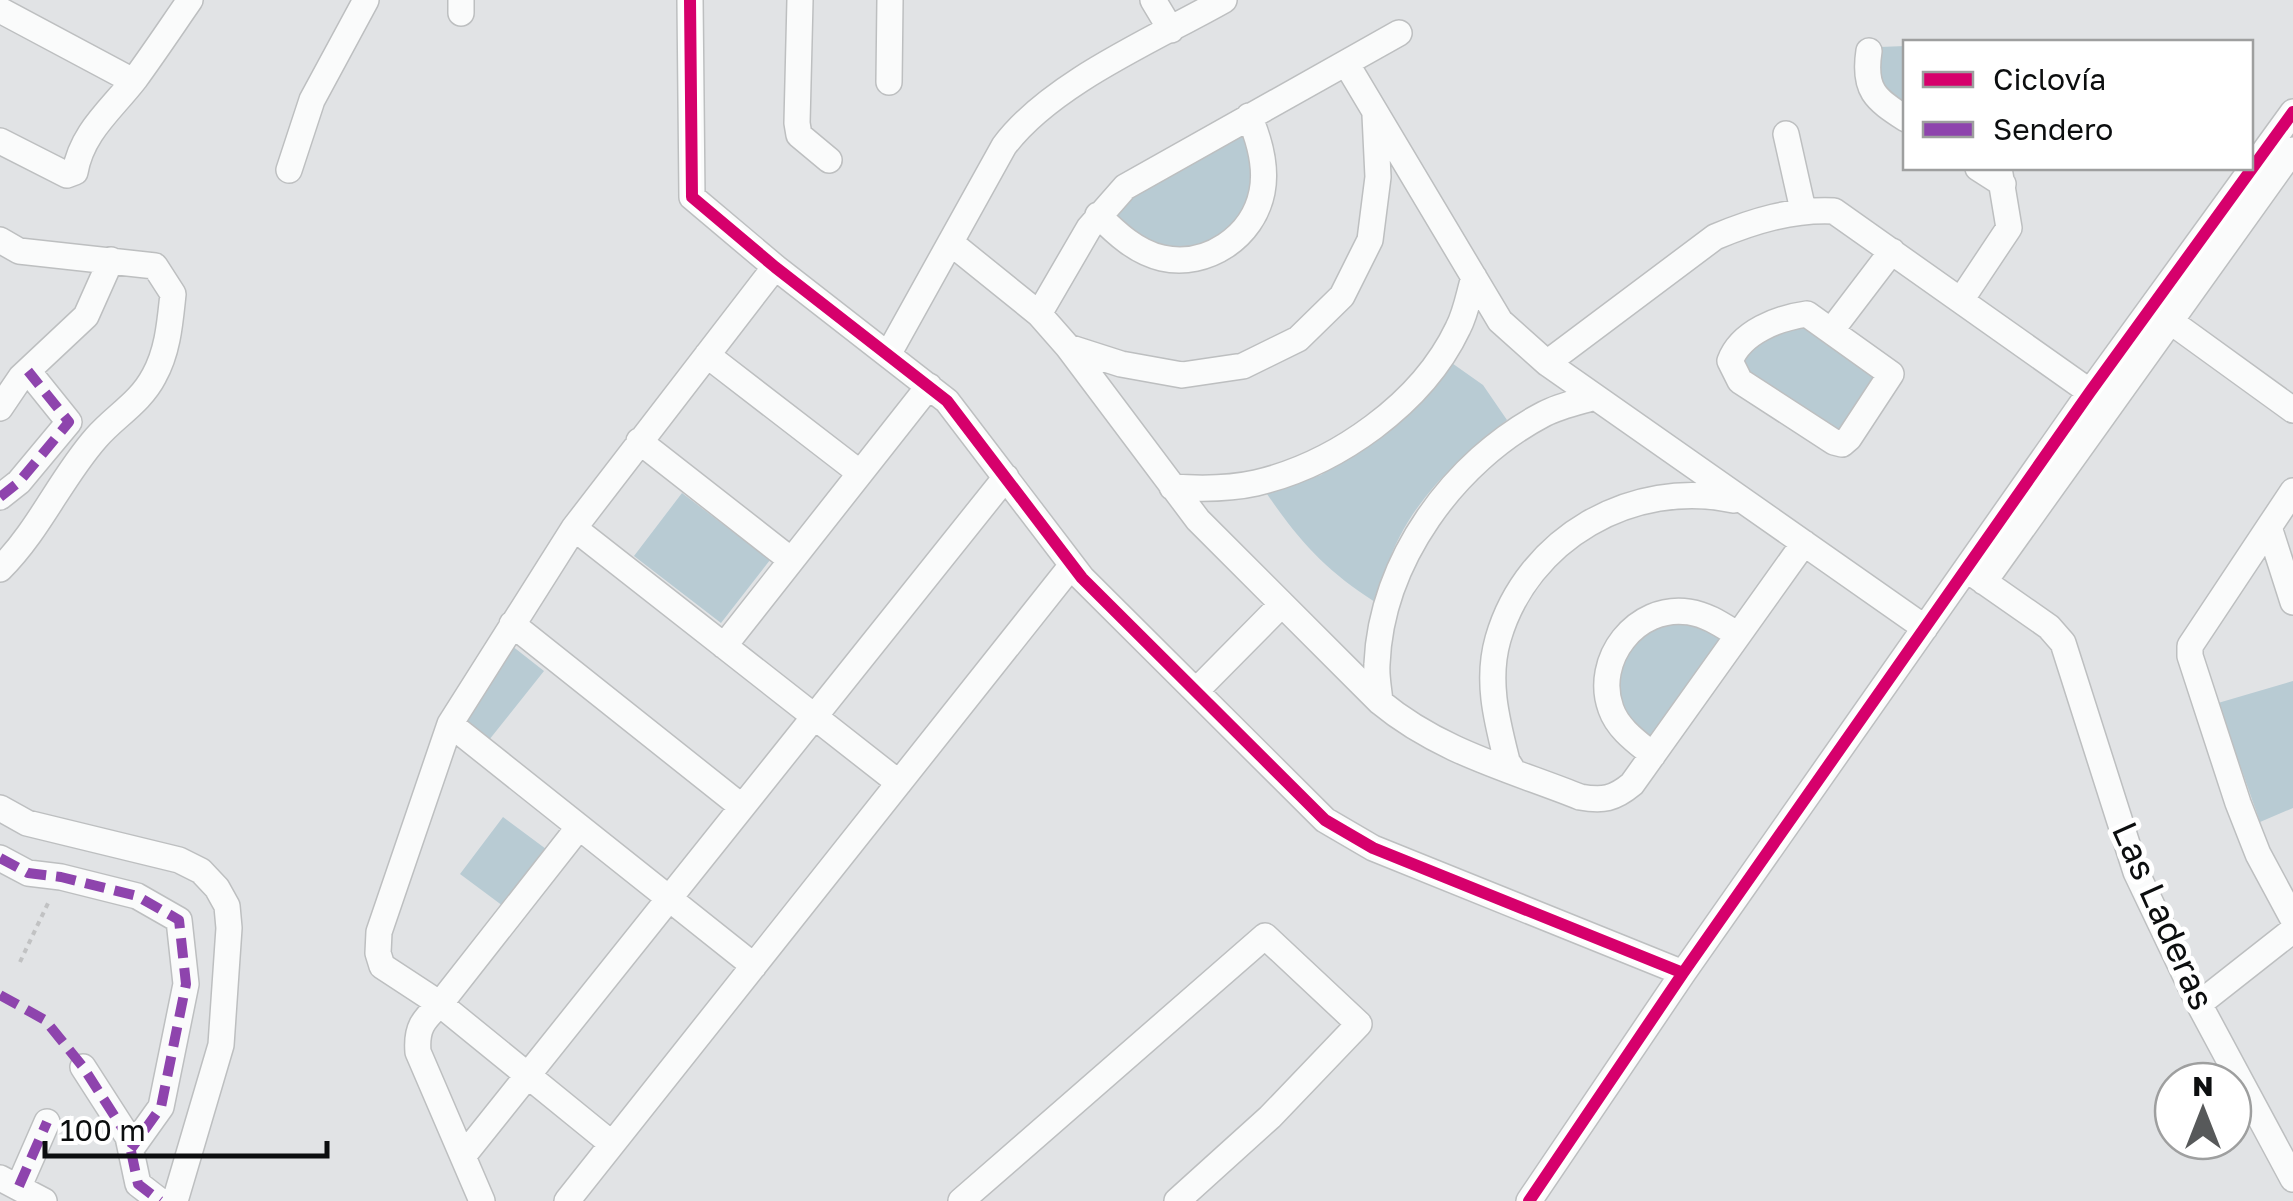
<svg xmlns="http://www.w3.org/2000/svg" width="2293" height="1201" viewBox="0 0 2293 1201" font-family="'Golos Text',sans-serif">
  <rect width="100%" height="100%" fill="#e1e3e5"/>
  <path fill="#b8cbd3" d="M1905,46V106L1878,83L1880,47Z
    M1242,133C1285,231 1172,291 1116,213L1139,189Z
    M1806,323L1882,376L1839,438L1740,369L1742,351L1780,328Z
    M1449,361L1483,385L1507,420C1466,452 1424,489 1400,536C1389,556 1383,581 1375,602C1324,569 1299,541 1265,491L1321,475L1370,442Z
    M682,493L770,560L721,623L634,556Z
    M1685,621L1723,637L1648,740C1640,730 1628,720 1622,709C1607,684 1624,646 1646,631C1658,623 1672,622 1685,621Z
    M498,635L544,671L489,740L452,712Z
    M2293,681V808L2260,822L2218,703Z
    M503,817L546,849L503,906L460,874Z"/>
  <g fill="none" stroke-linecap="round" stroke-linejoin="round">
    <g stroke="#bdbfc0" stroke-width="28">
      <path id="minor" d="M690,0L692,197L775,267L947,401L1082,578L1325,820L1373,848L1683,973
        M800,0L797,123L799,135L829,160
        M1153,0L1171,30
        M0,10L133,81
        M461,13V0
        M1869,51C1863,90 1875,99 1906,119
        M1346,63L1500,321L1547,363L1925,628
        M889,82L890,0
        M1786,134L1803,210
        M0,141L67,175L75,172C82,132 111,110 135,79C154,53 172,26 190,0
        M1978,168L2003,184
        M289,170L312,100L366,0
        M1098,215C1116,233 1136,252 1162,258C1207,268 1253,237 1262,192C1267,167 1259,139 1249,116
        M0,240L19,251L155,266L173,294C170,322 168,351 154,376C140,403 115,416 96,438C60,479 40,529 0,569
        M951,243L1039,314L1068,347L1198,520L1380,702C1439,751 1509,769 1580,797C1603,801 1614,799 1632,784L1804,543
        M1961,300L2009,228L1999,168
        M2159,313L2293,410
        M1039,314L1089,228L1125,187L1399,33
        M1807,314L1891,374L1849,438L1842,444L1834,442L1740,381L1730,361C1741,332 1778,318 1807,314Z
        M1831,331L1892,251
        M1068,347L1121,364L1182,375L1243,366L1298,339L1342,296L1370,240L1378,177L1375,115
        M889,353L1004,146C1051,83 1155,39 1224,0
        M707,355L860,473
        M1547,363L1715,237C1753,221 1792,209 1834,211L2090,392
        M0,408L21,377L86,316L111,260
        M639,441L791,560
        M1172,487C1200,489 1229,489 1256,483C1336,464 1422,404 1458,328C1466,313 1469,294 1474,277
        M2293,491L2269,527L2293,602
        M0,497L19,482L69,422L28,371
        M2269,527L2190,646V656L2238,803L2258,854L2293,919
        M574,528L899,783
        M1966,569L2049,627L2063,643L2136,872L2199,1004L2293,1179
        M1984,582L2293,150
        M512,624L742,807
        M724,646L929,386
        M1196,691L1281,605
        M1380,702C1379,690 1376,677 1377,664C1381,561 1454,461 1544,414C1559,406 1578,402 1595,397
        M450,724L754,966
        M1653,755C1637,742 1618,729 1611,709C1593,660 1636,604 1689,612C1708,615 1722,625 1738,635
        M1512,769L1507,761C1497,721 1486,681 1498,639C1527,538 1633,478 1734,500
        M0,808L27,823L179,860L201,871L217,888L227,906L229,928L221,1045L175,1201
        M0,858L28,873L61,877L137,896L179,920L186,984L161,1107L131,1149
        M2199,1004L2293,930
        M83,1067L128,1137L138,1184L160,1201
        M612,1144L440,1004L382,966L378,953L379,932L450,724L574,528L775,267
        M464,1155L1006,477
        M0,1178L44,1201
        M19,1186L47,1122
        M482,1201L418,1052C416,1028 423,1020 440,1004L579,827
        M567,1201L1072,565
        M961,1201L1265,936L1359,1024L1270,1117L1177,1201
        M1529,1201L1683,973L2090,392L2293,112"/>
    </g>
    <path stroke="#c1c2c3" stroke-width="4" stroke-dasharray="5 5" stroke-linecap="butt" d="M20,962L50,899"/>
    <use href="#minor" stroke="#fafbfb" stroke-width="25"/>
    <path stroke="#8e44ad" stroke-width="10" stroke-dasharray="20 10" stroke-linecap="butt" d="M0,497L19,482L69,422L28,371
      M0,858L28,873L61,877L137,896L179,920L186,984L161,1107L131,1149
      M0,995L45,1020L83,1067L128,1137L138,1184L160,1201
      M19,1186L47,1122"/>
    <g stroke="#fff" stroke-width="19">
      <path id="cycleway" d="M690,0L692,197L775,267L947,401L1082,578L1325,820L1373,848L1683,973
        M1529,1201L1683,973L2090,392L2293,112"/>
    </g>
    <use href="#cycleway" stroke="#d6006c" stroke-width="12"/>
  </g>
  <g text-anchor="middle" stroke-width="10" stroke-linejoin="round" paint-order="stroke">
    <g font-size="35" fill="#0c0e0f" stroke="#fff">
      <text transform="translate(2163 916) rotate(66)" y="12">Las Laderas</text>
    </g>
  </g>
  <rect x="1903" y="40" width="350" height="130" fill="#ffffff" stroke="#9e9f9f" stroke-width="2.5"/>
  <rect x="1923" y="72" width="50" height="15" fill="#d6006c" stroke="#9e9f9f" stroke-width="2.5"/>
  <text x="1993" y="90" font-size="30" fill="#0c0e0f">Ciclovía</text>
  <rect x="1923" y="122" width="50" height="15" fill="#8e44ad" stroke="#9e9f9f" stroke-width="2.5"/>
  <text x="1993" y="140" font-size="30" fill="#0c0e0f">Sendero</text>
  <g transform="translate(2203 1111)"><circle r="48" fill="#ffffff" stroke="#9e9f9f" stroke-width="2.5"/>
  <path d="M0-8L18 38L0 25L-18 38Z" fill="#57595a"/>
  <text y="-15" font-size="28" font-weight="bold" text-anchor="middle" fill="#0c0e0f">N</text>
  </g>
  <path d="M45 1141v15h282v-15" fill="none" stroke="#0c0e0f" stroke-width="5"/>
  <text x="60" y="1141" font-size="30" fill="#0c0e0f" stroke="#ffffff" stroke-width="8" paint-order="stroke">100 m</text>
</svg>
